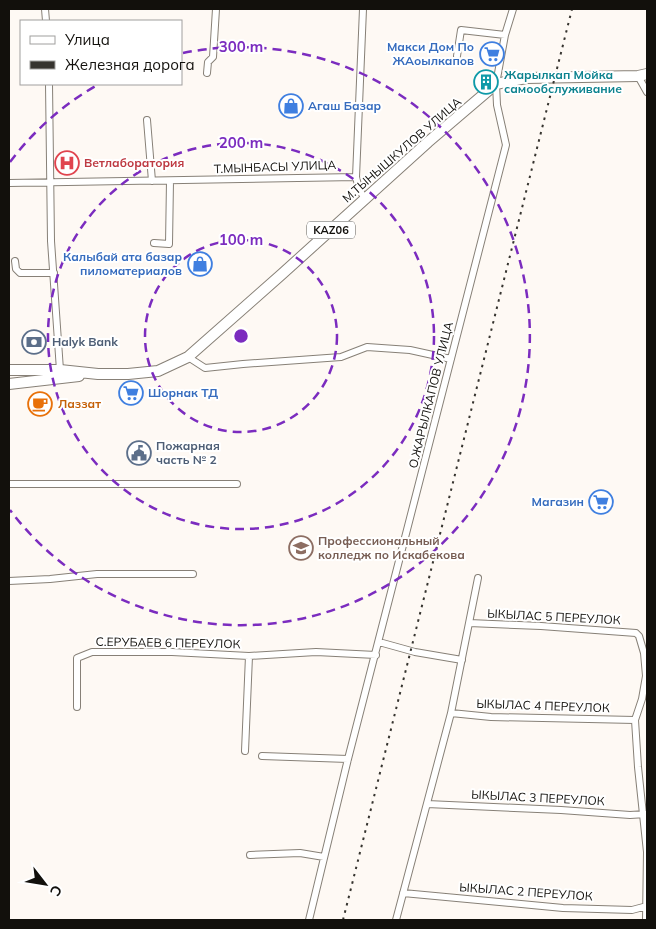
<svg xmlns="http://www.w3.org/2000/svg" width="656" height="929" viewBox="0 0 656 929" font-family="Mulish,sans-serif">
  <rect width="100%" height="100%" fill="#fef9f4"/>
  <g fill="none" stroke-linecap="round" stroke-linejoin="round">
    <g stroke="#878077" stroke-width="8">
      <path id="street" d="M45,9L46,21
        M457,56L461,30L505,35
        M207,73L208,62L213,57L216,9
        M638,76L647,92
        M49,84L51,241L60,370
        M147,120L152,181
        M356,177L363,9
        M9,183L356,177L359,189L365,199
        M154,243L169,244L170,181
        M15,261L16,269L20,273H54
        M188,357L205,368L243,364L341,357L367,347L410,350L451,359
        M9,484H237
        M9,581L50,579L97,574H193
        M469,623L541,626L636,633L639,636L644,653L646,676L642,699L635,720L638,767L647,852L646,920
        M379,642L415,652L462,660
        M77,707V658L92,652H172L249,656L316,652L376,655
        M451,713L491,717L635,720
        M245,751L249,656
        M262,756L348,759
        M427,804L561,810L630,815L646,814
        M250,855L300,853L324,857
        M403,893L563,908L632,910L647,906
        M309,920L348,759L506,145L497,105L496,84L505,35L513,9
        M396,920L451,713L478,578"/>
    </g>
    <g stroke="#878077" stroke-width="12">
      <path id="primary" d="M9,370H60L98,374H128L158,371L188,357L282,274L428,142L496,84L526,78L638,76L647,74
        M9,384L79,376"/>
    </g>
    <use href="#street" stroke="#fff" stroke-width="6"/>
    <use href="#primary" stroke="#fff" stroke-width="10"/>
    <path stroke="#36342f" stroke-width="2" stroke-dasharray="2.5 5" stroke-linecap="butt" d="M343,920L572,9"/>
  </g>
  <g fill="none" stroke="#7b2cbf" stroke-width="2.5" stroke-dasharray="9 6">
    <circle cx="241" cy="336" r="96"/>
    <circle cx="241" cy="336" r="193"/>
    <path d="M10 162A289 289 0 0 1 99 84M183 53A289 289 0 1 1 10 510"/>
  </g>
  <defs>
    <g id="supermarket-ring" transform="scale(1.25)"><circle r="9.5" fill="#fff" stroke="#3f7fe0" stroke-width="1.5"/><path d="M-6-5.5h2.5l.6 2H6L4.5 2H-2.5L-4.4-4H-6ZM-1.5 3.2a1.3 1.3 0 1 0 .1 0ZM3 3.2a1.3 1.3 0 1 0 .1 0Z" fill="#3f7fe0"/></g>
    <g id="building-ring" transform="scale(1.25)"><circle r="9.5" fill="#fff" stroke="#0f9aa8" stroke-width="1.5"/><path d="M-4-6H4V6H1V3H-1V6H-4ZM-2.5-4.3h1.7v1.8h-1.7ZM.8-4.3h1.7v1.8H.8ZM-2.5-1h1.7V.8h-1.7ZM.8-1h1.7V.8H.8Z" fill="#0f9aa8"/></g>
    <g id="shop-ring" transform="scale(1.25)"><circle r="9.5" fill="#fff" stroke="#3f7fe0" stroke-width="1.5"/><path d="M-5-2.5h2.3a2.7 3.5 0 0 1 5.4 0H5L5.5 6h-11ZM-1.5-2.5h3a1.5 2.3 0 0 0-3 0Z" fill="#3f7fe0"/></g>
    <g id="hospital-ring" transform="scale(1.25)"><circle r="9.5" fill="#fff" stroke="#e0444e" stroke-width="1.5"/><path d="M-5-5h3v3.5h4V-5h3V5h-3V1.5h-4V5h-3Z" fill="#e0444e"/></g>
    <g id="bank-ring" transform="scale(1.25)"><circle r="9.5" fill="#fff" stroke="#5c6f8a" stroke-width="1.5"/><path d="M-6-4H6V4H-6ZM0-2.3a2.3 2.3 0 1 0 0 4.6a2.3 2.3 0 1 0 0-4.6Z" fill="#5c6f8a"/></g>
    <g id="cafe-ring" transform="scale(1.25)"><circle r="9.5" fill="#fff" stroke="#e8710a" stroke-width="1.5"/><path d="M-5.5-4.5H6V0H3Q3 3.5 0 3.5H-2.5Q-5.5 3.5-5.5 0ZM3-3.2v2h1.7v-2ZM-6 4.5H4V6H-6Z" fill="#e8710a"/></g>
    <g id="civic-ring" transform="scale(1.25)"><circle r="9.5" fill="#fff" stroke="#5c6f8a" stroke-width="1.5"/><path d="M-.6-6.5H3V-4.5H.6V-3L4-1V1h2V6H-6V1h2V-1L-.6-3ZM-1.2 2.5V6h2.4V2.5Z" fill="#5c6f8a"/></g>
    <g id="university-ring" transform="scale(1.25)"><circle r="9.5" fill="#fff" stroke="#8d6e63" stroke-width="1.5"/><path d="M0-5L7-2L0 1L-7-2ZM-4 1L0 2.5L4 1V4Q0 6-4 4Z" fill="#8d6e63"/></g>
  </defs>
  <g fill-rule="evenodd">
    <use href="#supermarket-ring" x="492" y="54"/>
    <use href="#building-ring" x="486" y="82"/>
    <use href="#shop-ring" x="291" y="106"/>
    <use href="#hospital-ring" x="67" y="163"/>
    <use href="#shop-ring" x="200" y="264"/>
    <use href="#bank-ring" x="34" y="342"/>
    <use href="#supermarket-ring" x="131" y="393"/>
    <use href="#cafe-ring" x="40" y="404"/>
    <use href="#civic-ring" x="139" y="453"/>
    <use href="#supermarket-ring" x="601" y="502"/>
    <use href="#university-ring" x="301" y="548"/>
  </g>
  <g text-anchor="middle" stroke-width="4" stroke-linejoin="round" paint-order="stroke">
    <rect fill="#fff" stroke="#595855" stroke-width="1" x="307" y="221.5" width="48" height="17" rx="4"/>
    <g font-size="11" font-weight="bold" fill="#12100c">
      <text x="331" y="234">KАZ06</text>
    </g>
    <g font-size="12" font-weight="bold" fill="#366cbe" stroke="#fff" text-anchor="end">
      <text x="474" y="51">Макси Дом По<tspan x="474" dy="14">ЖАоылкапов</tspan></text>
      <text x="308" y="110" text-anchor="start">Агаш Базар</text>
      <text x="182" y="261">Калыбай ата базар<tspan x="182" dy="14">пиломатериалов</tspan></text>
      <text x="148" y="397" text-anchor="start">Шорнак ТД</text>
      <text x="584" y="506">Магазин</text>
    </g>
    <g font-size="12" font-weight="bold" fill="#0d838f" stroke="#fff" text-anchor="start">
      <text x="504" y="79">Жарылкап Мойка<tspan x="504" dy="14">самообслуживание</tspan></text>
    </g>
    <g font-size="12" fill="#12100c" stroke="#fff">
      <text transform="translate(402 150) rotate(-41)" y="4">М.ТЫНЫШКУЛОВ УЛИЦА</text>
      <text transform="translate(275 167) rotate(-2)" y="4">Т.МЫНБАСЫ УЛИЦА</text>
      <text transform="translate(431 395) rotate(-76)" y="4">О.ЖАРЫЛКАПОВ УЛИЦА</text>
      <text transform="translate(554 617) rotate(3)" y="4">ЫКЫЛАС 5 ПЕРЕУЛОК</text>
      <text transform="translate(168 643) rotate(1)" y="4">С.ЕРУБАЕВ 6 ПЕРЕУЛОК</text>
      <text transform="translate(543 706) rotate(2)" y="4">ЫКЫЛАС 4 ПЕРЕУЛОК</text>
      <text transform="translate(538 798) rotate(3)" y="4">ЫКЫЛАС 3 ПЕРЕУЛОК</text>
      <text transform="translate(526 892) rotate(4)" y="4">ЫКЫЛАС 2 ПЕРЕУЛОК</text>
    </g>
    <g font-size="12" font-weight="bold" fill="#be3a42" stroke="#fff" text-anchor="start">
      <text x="84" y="167">Ветлаборатория</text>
    </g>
    <g font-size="12" font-weight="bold" fill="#4e5e75" stroke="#fff" text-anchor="start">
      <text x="52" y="346">Halyk Bank</text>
      <text x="156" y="450">Пожарная<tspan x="156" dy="14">часть № 2</tspan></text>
    </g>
    <g font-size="12" font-weight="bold" fill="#c56008" stroke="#fff" text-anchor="start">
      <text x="58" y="408">Лаззат</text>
    </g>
    <g font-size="12" font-weight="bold" fill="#785e54" stroke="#fff" text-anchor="start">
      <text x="318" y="545">Профессиональный<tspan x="318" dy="14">колледж по Искабекова</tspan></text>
    </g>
  </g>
  <circle cx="241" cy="336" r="8" fill="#7b2cbf" stroke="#fff" stroke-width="2.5"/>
  <g font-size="15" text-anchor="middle" font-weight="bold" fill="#7b2cbf" stroke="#fff" stroke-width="4" stroke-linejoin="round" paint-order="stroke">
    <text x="241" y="52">300 m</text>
    <text x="241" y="148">200 m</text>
    <text x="241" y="245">100 m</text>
  </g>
  <rect width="656" height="929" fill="none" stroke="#12100c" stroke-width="20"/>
  <rect x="20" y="20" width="162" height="65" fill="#ffffff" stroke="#a09f9e"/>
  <rect x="30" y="36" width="25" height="8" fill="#ffffff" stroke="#a09f9e"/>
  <text x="65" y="45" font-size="15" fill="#12100c">Улица</text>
  <rect x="30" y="61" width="25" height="8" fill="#36342f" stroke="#a09f9e"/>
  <text x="65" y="70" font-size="15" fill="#12100c">Железная дорога</text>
  <g transform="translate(45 884) rotate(121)" stroke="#ffffff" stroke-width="4" paint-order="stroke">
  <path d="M0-4L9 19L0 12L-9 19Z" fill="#12100c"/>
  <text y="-8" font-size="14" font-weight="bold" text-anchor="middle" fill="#12100c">С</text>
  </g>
</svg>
